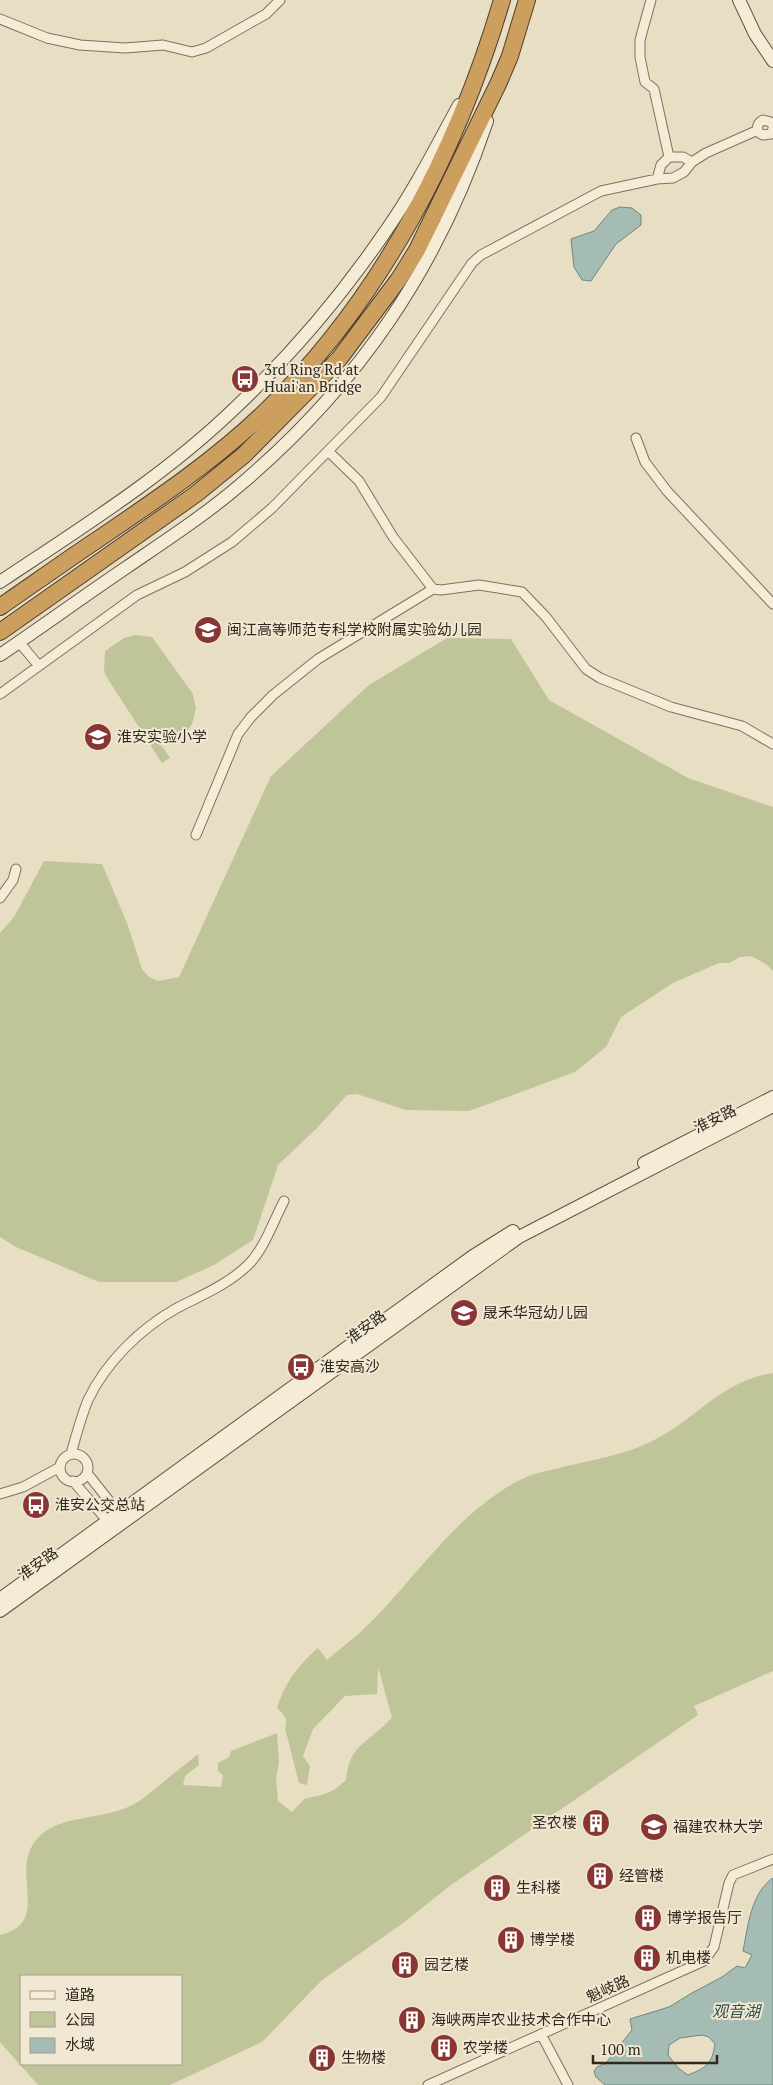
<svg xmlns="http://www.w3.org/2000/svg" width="773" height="2085" viewBox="0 0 773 2085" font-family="'PT Serif','Noto Sans SC',serif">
  <rect width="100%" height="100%" fill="#e8dec4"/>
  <path fill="#bfc499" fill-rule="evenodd" d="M135,635L152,637L193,694L196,708L192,724L185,735L180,738L160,743L170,758L162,763L106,676L104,671L105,651L124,638Z
    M447,638L511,639L549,700L688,778L773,807V971L766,964L751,956L740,957L729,963H719L673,983L621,1017L606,1047L575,1072L469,1111L406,1110L357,1094L347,1095L317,1128L278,1165L253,1240L214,1265L176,1282H99L16,1247L0,1237V933L14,917L44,861L102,864L127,923L142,969L148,976L158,981L179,977L271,776L369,685Z
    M773,1373V1671L694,1706L698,1715L451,1885L399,1926L322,1980L262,2042L170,2085H38L0,2042V1935C49,1923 15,1880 31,1848C45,1819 83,1820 109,1813C121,1811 131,1806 141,1800L198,1754L199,1765L185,1776L183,1785L221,1787L223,1775L218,1771V1763L229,1757L231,1751L277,1733L279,1761L276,1779L278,1801L292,1812L304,1799L322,1795L334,1790L346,1780C349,1742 372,1742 392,1717L378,1667L377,1694L345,1696L313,1729L303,1756L310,1766L307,1785L299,1783L285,1728C288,1719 284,1714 277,1708C284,1684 299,1664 318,1648L327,1660C341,1648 356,1637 370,1623C419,1574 458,1511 522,1479C534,1473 546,1471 559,1468C591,1460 627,1455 656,1439C700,1416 720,1382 773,1373ZM21,1976H181V2064H21Z"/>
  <path fill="#a5bcb5" stroke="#6d8882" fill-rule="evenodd" d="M620,207L632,208L641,215V225L616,244L591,281L582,280L574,267L571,239L594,231L612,210Z
    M773,1878V2085H605L596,2077L594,2071L597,2067L606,2063L632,2030L630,2019L669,2007L692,1993L722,1977L737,1966L745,1968L752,1955L743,1951C748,1926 751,1893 773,1878ZM702,2035L709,2037L715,2044C712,2064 706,2068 688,2075L678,2068L668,2055L669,2045L680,2038Z"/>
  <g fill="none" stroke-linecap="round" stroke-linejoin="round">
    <g stroke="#80705d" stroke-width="11">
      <path id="street" d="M651,0L640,40V57L645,82L654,89L669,157H683L692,162
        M0,19L47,38L80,45L125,48L163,45L192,52L206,48L250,23L266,14L280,0
        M773,126L771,122L763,120C756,124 755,132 763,135L771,134L773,129
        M657,179L661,165L669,157
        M636,438L645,462L667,491L773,604
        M328,451L359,481L393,537L433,589
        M19,642L39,666
        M0,694L137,595L185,572L232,542L272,508L381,397L472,263L481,255L601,191L657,179L673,178L684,172L692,162L706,153L758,130
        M196,835L238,734L251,717L273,695L318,659L433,589L441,590L479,585L522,592L546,617L586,669L600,678L671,707L742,726L773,744
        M0,898L13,880L16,869
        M71,1454C76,1436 81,1417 88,1400C106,1362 141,1328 177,1308C202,1295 229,1284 249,1264C265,1247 273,1222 284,1201
        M60 1468a14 14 0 1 1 28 0a14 14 0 1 1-28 0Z
        M87,1473L122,1517
        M73,1481L111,1525
        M0,1494L23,1487L60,1467
        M541,2034L568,2085
        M428,2085L704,1961L714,1947L729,1883L733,1875L773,1859"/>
    </g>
    <g stroke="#625240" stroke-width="14">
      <path id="secondary" d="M739,0L755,34L773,61
        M0,582C81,528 166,475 236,407C291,355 342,295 385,232C413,193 436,147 459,105
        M0,655C43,626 84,596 127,567C165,541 205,515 240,485C358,385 438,268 487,121
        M644,1163L773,1097
        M0,1599L473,1256L513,1231
        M0,1611L519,1237L773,1106"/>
    </g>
    <g stroke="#4e3f30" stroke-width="18">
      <path id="highway" d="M0,607C32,585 64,562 97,540C156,500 217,459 268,409C382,297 457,152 502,0
        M0,632L196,494L244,455L339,359L399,279L417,250L499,82L510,56L527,0"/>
    </g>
    <use href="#street" stroke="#f4ecd6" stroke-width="9"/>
    <use href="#secondary" stroke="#f4ecd6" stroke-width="12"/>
    <use href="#highway" stroke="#cd9f5f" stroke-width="16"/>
  </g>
  <defs>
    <g id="bus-disc" transform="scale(1.4375)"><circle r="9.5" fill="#883534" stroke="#f0e8d2"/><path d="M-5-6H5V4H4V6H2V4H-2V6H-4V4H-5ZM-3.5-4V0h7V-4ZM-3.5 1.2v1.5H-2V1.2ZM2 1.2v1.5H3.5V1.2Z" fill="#fff"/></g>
    <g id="school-disc" transform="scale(1.4375)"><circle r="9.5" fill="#883534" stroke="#f0e8d2"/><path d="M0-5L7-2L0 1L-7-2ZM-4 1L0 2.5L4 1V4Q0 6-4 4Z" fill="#fff"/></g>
    <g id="building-disc" transform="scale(1.4375)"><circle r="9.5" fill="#883534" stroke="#f0e8d2"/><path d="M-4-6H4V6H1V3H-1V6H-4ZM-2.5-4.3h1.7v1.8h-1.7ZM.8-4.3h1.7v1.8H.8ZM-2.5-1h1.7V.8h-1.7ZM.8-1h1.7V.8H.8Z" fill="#fff"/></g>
    <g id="university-disc" transform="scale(1.4375)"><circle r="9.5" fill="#883534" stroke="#f0e8d2"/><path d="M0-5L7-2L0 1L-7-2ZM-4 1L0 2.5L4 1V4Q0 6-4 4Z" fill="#fff"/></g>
  </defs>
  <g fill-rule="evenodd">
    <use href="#bus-disc" x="245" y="379"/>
    <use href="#school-disc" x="208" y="630"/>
    <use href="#school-disc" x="98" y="737"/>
    <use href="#school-disc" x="464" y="1313"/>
    <use href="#bus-disc" x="301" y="1367"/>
    <use href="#bus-disc" x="36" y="1505"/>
    <use href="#building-disc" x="596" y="1823"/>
    <use href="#university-disc" x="654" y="1827"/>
    <use href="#building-disc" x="600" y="1876"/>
    <use href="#building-disc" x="497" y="1888"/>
    <use href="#building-disc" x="648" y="1918"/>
    <use href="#building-disc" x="511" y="1940"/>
    <use href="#building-disc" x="647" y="1958"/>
    <use href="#building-disc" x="405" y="1965"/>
    <use href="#building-disc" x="412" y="2020"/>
    <use href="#building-disc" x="444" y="2048"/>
    <use href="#building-disc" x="322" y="2058"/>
  </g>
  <g text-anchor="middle" stroke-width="4" stroke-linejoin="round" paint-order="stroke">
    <g font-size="15" fill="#32281f" stroke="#f0e8d2" text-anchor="start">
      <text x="264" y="375">3rd Ring Rd at<tspan x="264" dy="17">Huai'an Bridge</tspan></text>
      <text x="227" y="635">闽江高等师范专科学校附属实验幼儿园</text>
      <text x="117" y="742">淮安实验小学</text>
      <text x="483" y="1318">晟禾华冠幼儿园</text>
      <text x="320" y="1372">淮安高沙</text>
      <text x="55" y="1510">淮安公交总站</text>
      <text x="577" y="1828" text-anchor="end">圣农楼</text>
      <text x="673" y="1832">福建农林大学</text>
      <text x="619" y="1881">经管楼</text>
      <text x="516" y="1893">生科楼</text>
      <text x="667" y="1923">博学报告厅</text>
      <text x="530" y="1945">博学楼</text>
      <text x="666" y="1963">机电楼</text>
      <text x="424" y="1970">园艺楼</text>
      <text x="431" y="2025">海峡两岸农业技术合作中心</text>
      <text x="463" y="2053">农学楼</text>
      <text x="341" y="2063">生物楼</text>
    </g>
    <g font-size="15" fill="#32281f" stroke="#f0e8d2">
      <text transform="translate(715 1119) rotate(-26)" y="5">淮安路</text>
      <text transform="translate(366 1327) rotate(-36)" y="5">淮安路</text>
      <text transform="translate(38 1564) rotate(-35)" y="5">淮安路</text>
      <text transform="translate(608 1989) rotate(-24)" y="5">魁岐路</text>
    </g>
    <g font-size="16" font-style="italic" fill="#30504f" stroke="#f0e8d2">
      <text x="736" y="2017">观音湖</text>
    </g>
  </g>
  <rect x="20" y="1975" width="162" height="90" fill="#f0e8d2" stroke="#a49b8a"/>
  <rect x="30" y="1991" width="25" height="8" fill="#f4ecd6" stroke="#a49b8a"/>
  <text x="65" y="2000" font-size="15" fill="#32281f">道路</text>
  <rect x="30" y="2012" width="25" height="15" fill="#bfc499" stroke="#a49b8a"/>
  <text x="65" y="2025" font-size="15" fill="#32281f">公园</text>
  <rect x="30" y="2038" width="25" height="15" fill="#a5bcb5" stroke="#a49b8a"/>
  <text x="65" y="2050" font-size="15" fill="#32281f">水域</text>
  <path d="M593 2055v8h124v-8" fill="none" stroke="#32281f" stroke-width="2.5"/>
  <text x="600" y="2055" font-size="15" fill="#32281f" stroke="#f0e8d2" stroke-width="4" paint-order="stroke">100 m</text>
</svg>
